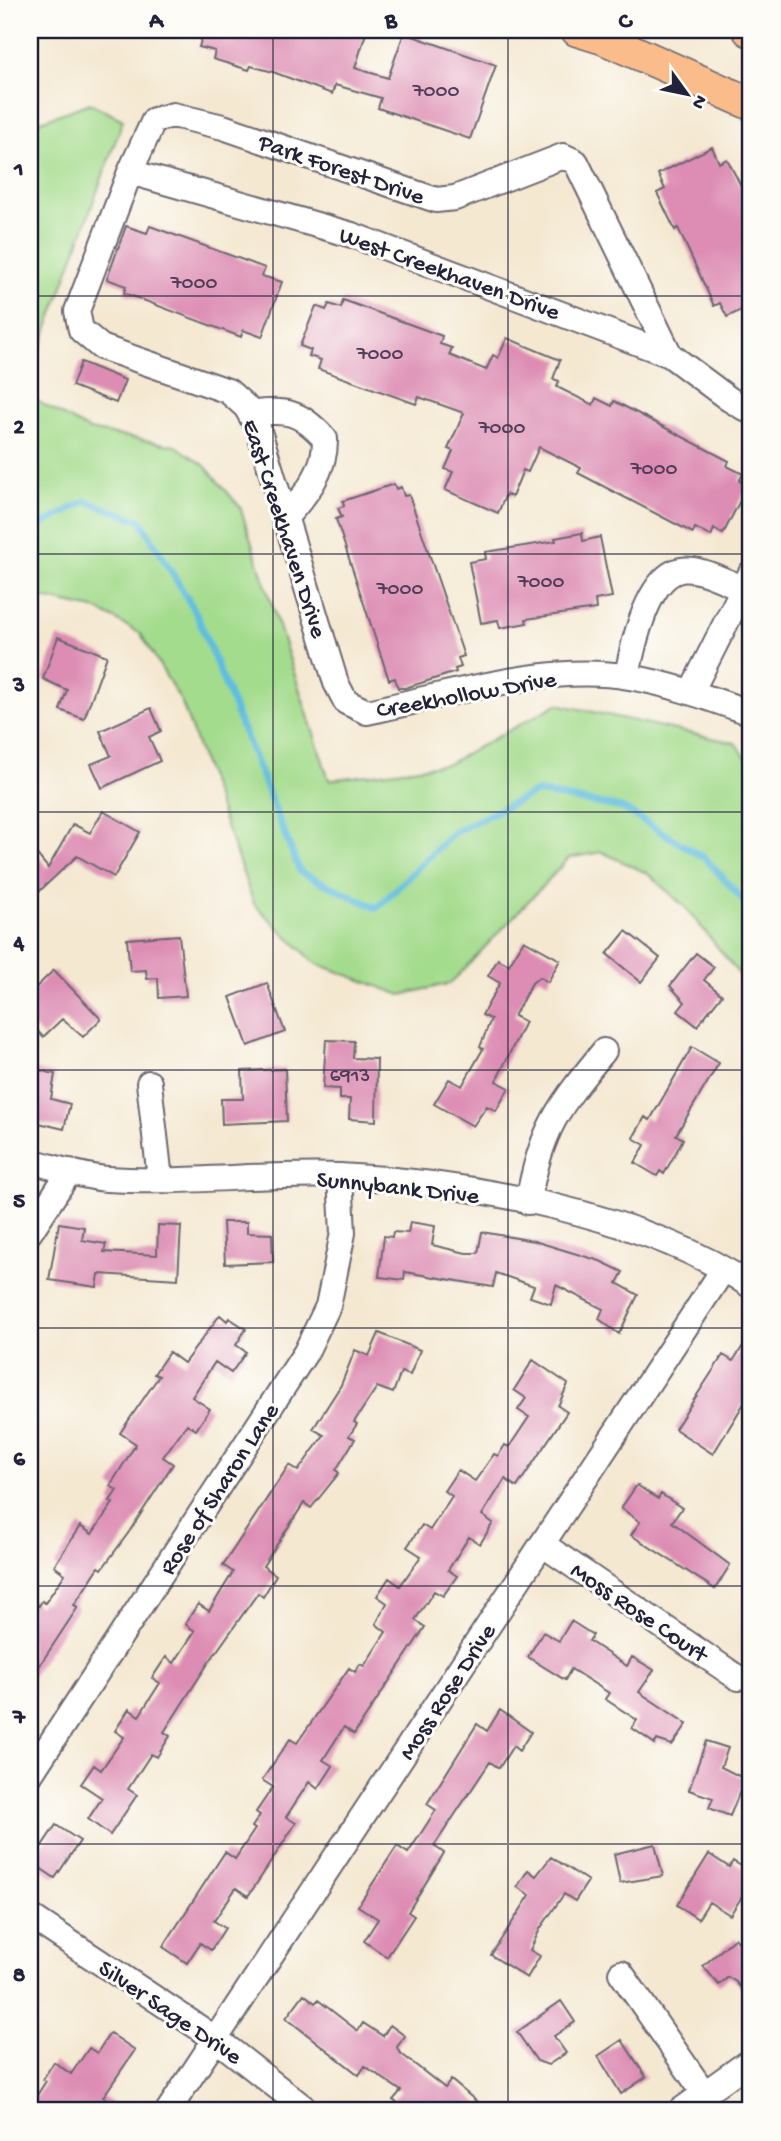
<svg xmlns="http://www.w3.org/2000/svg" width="781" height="2141" viewBox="0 0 781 2141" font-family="'Gochi Hand',sans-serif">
  <rect width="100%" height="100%" fill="#fdfcf7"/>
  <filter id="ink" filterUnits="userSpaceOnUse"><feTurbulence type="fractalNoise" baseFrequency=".0143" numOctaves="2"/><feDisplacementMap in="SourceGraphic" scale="14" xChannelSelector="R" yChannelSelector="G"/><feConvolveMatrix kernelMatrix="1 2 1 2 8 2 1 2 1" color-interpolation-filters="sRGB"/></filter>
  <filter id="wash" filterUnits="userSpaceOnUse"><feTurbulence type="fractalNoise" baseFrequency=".00686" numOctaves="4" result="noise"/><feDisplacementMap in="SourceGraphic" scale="28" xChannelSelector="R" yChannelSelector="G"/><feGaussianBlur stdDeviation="1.57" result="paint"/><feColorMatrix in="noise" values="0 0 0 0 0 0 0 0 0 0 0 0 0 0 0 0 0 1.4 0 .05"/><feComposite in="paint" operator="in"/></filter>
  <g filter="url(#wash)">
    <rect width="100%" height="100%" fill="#f4e8d1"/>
    <path fill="#a4dc8d" stroke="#637f64" stroke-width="2" d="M90,103L123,120L30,377V125Z
      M30,397L89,430L176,446L204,465L240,507L329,780L448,764L557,704L735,743L751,764V989L686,908L647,873L602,852L569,858L451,983L401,995L315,963L254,904L182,703L141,634L98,610L30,595Z"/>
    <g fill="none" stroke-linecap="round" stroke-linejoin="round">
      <path stroke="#60bdde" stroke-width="7" d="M30,531L86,501L141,521L196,613L300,872L377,908L454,832L536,792L622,808L706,859L751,909"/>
    </g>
    <g id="blocks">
      <path fill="#dd8db4" d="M204,30H367L355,68L388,78L404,33L496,65L470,139L378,108L381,98L335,85L332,94L273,72L251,66L249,70L213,59L215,51L199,47Z
        M712,147L719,163L727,159L751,205V297L743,301L746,308L727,317L720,303L714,306L678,228L675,230L657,193L665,189L658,174Z
        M126,226L147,233L150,226L265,268L262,276L282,282L262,337L243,330L241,337L124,293L126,286L107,279Z
        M343,300L442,336L440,344L452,348L449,355L486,370L493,355L498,358L507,338L560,360L553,379L559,381L557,387L593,405L596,398L612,406L614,401L729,461L727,466L743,474L739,481L748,485L723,534L714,529L711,536L695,528L693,533L578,473L581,468L539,447L528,472L523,470L512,497L506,494L498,513L445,490L453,472L445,469L453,451L448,449L464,413L419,397L416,404L318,369L321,360L309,356L311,350L300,346L316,306L326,310L329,304L341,308Z
        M81,362L125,380L116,403L72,386Z
        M394,484L396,489L401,487L404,496L409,495L464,656L458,658L461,667L455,669L456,672L405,688H398L395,678L389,680L336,519L342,517L338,508L344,506L343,501Z
        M582,533L583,541L600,537L612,597L595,600L596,609L526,619L527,623L500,628L498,620L481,623L469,562L486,559L485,552L556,541L555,538Z
        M58,637L107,656L84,719L60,710L67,690L43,679Z
        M151,708L161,731L149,737L160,761L102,788L91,764L111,756L100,731Z
        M103,811L140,832L114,877L77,856L30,900V846L48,868L73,824L90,833Z
        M626,931L660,958L641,982L607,954Z
        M179,935L186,996L159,998L158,978L147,979L146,970L130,971L127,939Z
        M524,940L560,960L548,982L539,977L532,983L514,1016L525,1022L496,1081L509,1088L496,1111L487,1106L473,1126L434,1104L449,1079L462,1086L483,1049L480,1047L491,1019L482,1015L500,983L488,976L498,959L509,965Z
        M696,953L714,967L704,980L722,995L697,1026L678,1011L685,1002L670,986Z
        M54,970L101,1019L83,1037L62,1019L43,1037L30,1023V993Z
        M267,983L285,1032L248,1046L230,997Z
        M326,1040L354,1041L353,1058L377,1059L376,1121L349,1119L350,1099H340V1089L323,1088Z
        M692,1047L719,1063L676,1135L683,1139L679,1147L664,1174L660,1171L657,1176L635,1163L645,1145L633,1138L645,1117L650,1120Z
        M30,1068L55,1074L51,1099L70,1104L64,1129L30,1121Z
        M285,1069L287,1121L222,1124L221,1099H243L242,1071Z
        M223,1222H247V1233L272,1234L273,1262L225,1264Z
        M410,1222L435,1226L432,1245L466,1253H478L482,1232L534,1241L600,1261L623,1272L617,1283L638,1295L619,1334L599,1319L603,1309L556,1285L551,1304L530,1297L534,1286L496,1273L493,1287L405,1272L404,1280L379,1277L384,1236L392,1237L393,1232L408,1233Z
        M59,1223L84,1227L82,1240L106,1244L104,1252L157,1255L158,1225L181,1226L178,1279L99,1274L97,1287L49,1280Z
        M220,1315L227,1321L229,1318L246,1329L236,1345L246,1352L231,1373L215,1362L192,1397L210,1409L196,1430L187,1424L163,1457L173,1464L129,1532L102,1569L99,1567L74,1605L78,1607L30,1680V1599L39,1606L42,1601L45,1603L65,1574L54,1566L80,1526L92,1534L113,1503L110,1501L117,1490L110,1486L136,1444L120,1433L159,1376L154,1374L169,1352L184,1363Z
        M379,1333L420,1350L410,1375L401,1372L393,1393L377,1387L354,1422L357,1424L349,1436L355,1439L336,1470L339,1473L311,1508L304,1503L263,1566L276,1575L263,1597L258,1593L207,1665L164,1732L170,1736L157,1757L151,1754L128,1789L137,1795L110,1835L88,1819L102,1798L81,1784L94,1765L101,1770L124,1737L115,1731L129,1709L139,1716L160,1683L152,1678L166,1657L174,1663L195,1631L185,1624L198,1604L209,1611L233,1572L223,1565L289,1465L298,1471L324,1435L313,1429L341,1385L355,1350L369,1356Z
        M751,1334V1392L713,1454L675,1429L723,1355L733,1361Z
        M533,1360L568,1384L558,1406L567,1412L517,1487L505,1479L482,1515L493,1523L480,1544L469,1537L448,1570L457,1576L443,1596L434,1591L415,1620L425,1627L354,1734L344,1727L323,1760L333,1766L318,1789L309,1782L286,1817L296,1823L261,1877L248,1896L236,1888L214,1921L225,1928L211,1950L200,1943L187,1963L163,1947L225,1852L235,1859L255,1829L252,1827L260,1815L256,1812L273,1787L262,1780L290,1739L297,1743L349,1668L355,1672L360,1664L364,1666L386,1632L376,1624L387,1603L377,1596L389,1578L400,1586L421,1556L407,1547L422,1525L430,1530L452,1496L444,1491L458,1470L475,1481L494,1454L498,1456L505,1445L509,1447L529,1417L518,1410L526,1398L514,1390Z
        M637,1485L658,1499L661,1494L682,1508L672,1522L730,1565L715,1589L631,1535L640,1522L621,1508Z
        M571,1621L593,1635L589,1641L627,1666L632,1657L654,1670L639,1692L687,1724L672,1745L657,1740L655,1744L632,1728L637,1720L605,1699L609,1693L571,1669L565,1680L528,1657L543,1632L559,1641Z
        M500,1710L531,1732L519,1751L513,1746L499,1768L490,1762L434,1846L444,1853L408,1912L414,1916L387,1957L364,1941L378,1919L358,1906L397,1846L408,1853L436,1810L427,1804L477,1724L487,1731Z
        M706,1741L728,1748L721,1767L745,1779L730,1816L709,1808L713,1798L689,1790Z
        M56,1825L80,1841L55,1878L31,1862Z
        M655,1844L663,1876L620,1883L614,1854Z
        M709,1854L729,1867L733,1861L751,1872V1883L730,1915L709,1902L698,1919L677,1905Z
        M551,1857L588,1881L575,1901L564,1894L540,1929L530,1950L540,1956L527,1978L491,1955L530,1895L517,1887L528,1870L536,1876Z
        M735,1938L751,1957V2000L736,1982L728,1977L719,1985L703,1966Z
        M304,1994L315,2003L318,2000L358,2031L363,2023L383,2036L390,2025L405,2036L397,2047L399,2052L445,2088L451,2080L488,2111H407L393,2100L401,2091L365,2066L359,2075L286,2018Z
        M561,2001L575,2022L554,2036L566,2053L548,2065L537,2061L517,2032Z
        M110,2033L135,2050L103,2097L126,2111H30V2106L46,2081L43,2079L54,2062L71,2074L89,2048L97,2053Z
        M622,2040L646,2077L621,2094L598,2056Z"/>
    </g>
  </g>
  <g filter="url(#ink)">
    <use href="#blocks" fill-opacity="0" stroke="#6c6770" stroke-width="2"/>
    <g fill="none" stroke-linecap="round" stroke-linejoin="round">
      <g stroke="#6c6770" stroke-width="28">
        <path id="minor" d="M130,172L352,235L670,355L729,399L751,412
          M670,355L576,162L563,156L455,198L436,200L223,127L173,115L154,120L130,172L77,311L81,330L101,347L228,391L246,407L258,428L336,683L346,702L367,712C448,695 547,663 629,677C671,684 711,699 751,713
          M250,414C286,409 300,411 325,439C326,471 305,496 284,519
          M627,676C632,649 647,576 681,570C701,567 725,582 743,588
          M691,692L751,573
          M149,1083L160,1179
          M30,1161C55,1167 81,1177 107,1179C185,1184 263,1173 340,1176C467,1182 645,1214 751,1286
          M528,1202C541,1129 558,1107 604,1051
          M30,1232L70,1171
          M542,1544L738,1678
          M30,1775L306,1352L328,1306L343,1233L340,1176
          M30,1916L216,2039L308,2111
          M621,1973L704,2093
          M168,2111L723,1270
          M680,2111L751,2060"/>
      </g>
      <g stroke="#6c6770" stroke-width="35">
        <path id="major" d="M577,30L603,38L751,104
          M749,30L751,31"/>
      </g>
      <use href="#minor" stroke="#fff" stroke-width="24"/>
      <use href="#major" stroke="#fabc8b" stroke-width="32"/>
    </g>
  </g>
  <path fill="none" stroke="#22223b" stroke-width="2" stroke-opacity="0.55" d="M273,30V2111M508,30V2111M30,296H751M30,554H751M30,812H751M30,1070H751M30,1328H751M30,1586H751M30,1844H751"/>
  <g text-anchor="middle" stroke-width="6" stroke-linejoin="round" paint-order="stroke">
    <g font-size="21" fill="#513d59">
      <text x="436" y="96">7000</text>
      <text x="194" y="288">7000</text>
      <text x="380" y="359">7000</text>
      <text x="502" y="433">7000</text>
      <text x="654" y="474">7000</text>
      <text x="541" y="587">7000</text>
      <text x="400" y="594">7000</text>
      <text x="350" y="1081">6913</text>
    </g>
    <g font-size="24" fill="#22223b" stroke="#fdfcf7">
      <text transform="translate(342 168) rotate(19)" y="8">Park Forest Drive</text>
      <text transform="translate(450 272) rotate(20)" y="8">West Creekhaven Drive</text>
      <text transform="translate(286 528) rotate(72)" y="8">East Creekhaven Drive</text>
      <text transform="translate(466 693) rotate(-10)" y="8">Creekhollow Drive</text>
      <text transform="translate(398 1186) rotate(6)" y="8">Sunnybank Drive</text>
      <text transform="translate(218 1488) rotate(-57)" y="8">Rose of Sharon Lane</text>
      <text transform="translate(640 1611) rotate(34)" y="8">Moss Rose Court</text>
      <text transform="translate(446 1691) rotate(-57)" y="8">Moss Rose Drive</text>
      <text transform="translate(171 2011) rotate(34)" y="8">Silver Sage Drive</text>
    </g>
  </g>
  <rect width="781" height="2141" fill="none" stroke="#fdfcf7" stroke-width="77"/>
  <g transform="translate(687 94) rotate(123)" stroke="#fdfcf7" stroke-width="5" paint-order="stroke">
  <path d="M0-5L12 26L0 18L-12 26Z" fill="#22223b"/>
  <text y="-10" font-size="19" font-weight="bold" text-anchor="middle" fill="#22223b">N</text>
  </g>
  <rect x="38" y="38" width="704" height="2064" fill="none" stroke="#22223b" stroke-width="2.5"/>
  <g font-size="23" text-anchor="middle" font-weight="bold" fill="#22223b">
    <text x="156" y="27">A</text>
    <text x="391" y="27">B</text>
    <text x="625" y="27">C</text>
    <text x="19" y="175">1</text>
    <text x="19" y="433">2</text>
    <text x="19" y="691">3</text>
    <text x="19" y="949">4</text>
    <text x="19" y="1207">5</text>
    <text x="19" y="1465">6</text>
    <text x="19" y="1723">7</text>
    <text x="19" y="1981">8</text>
  </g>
</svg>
